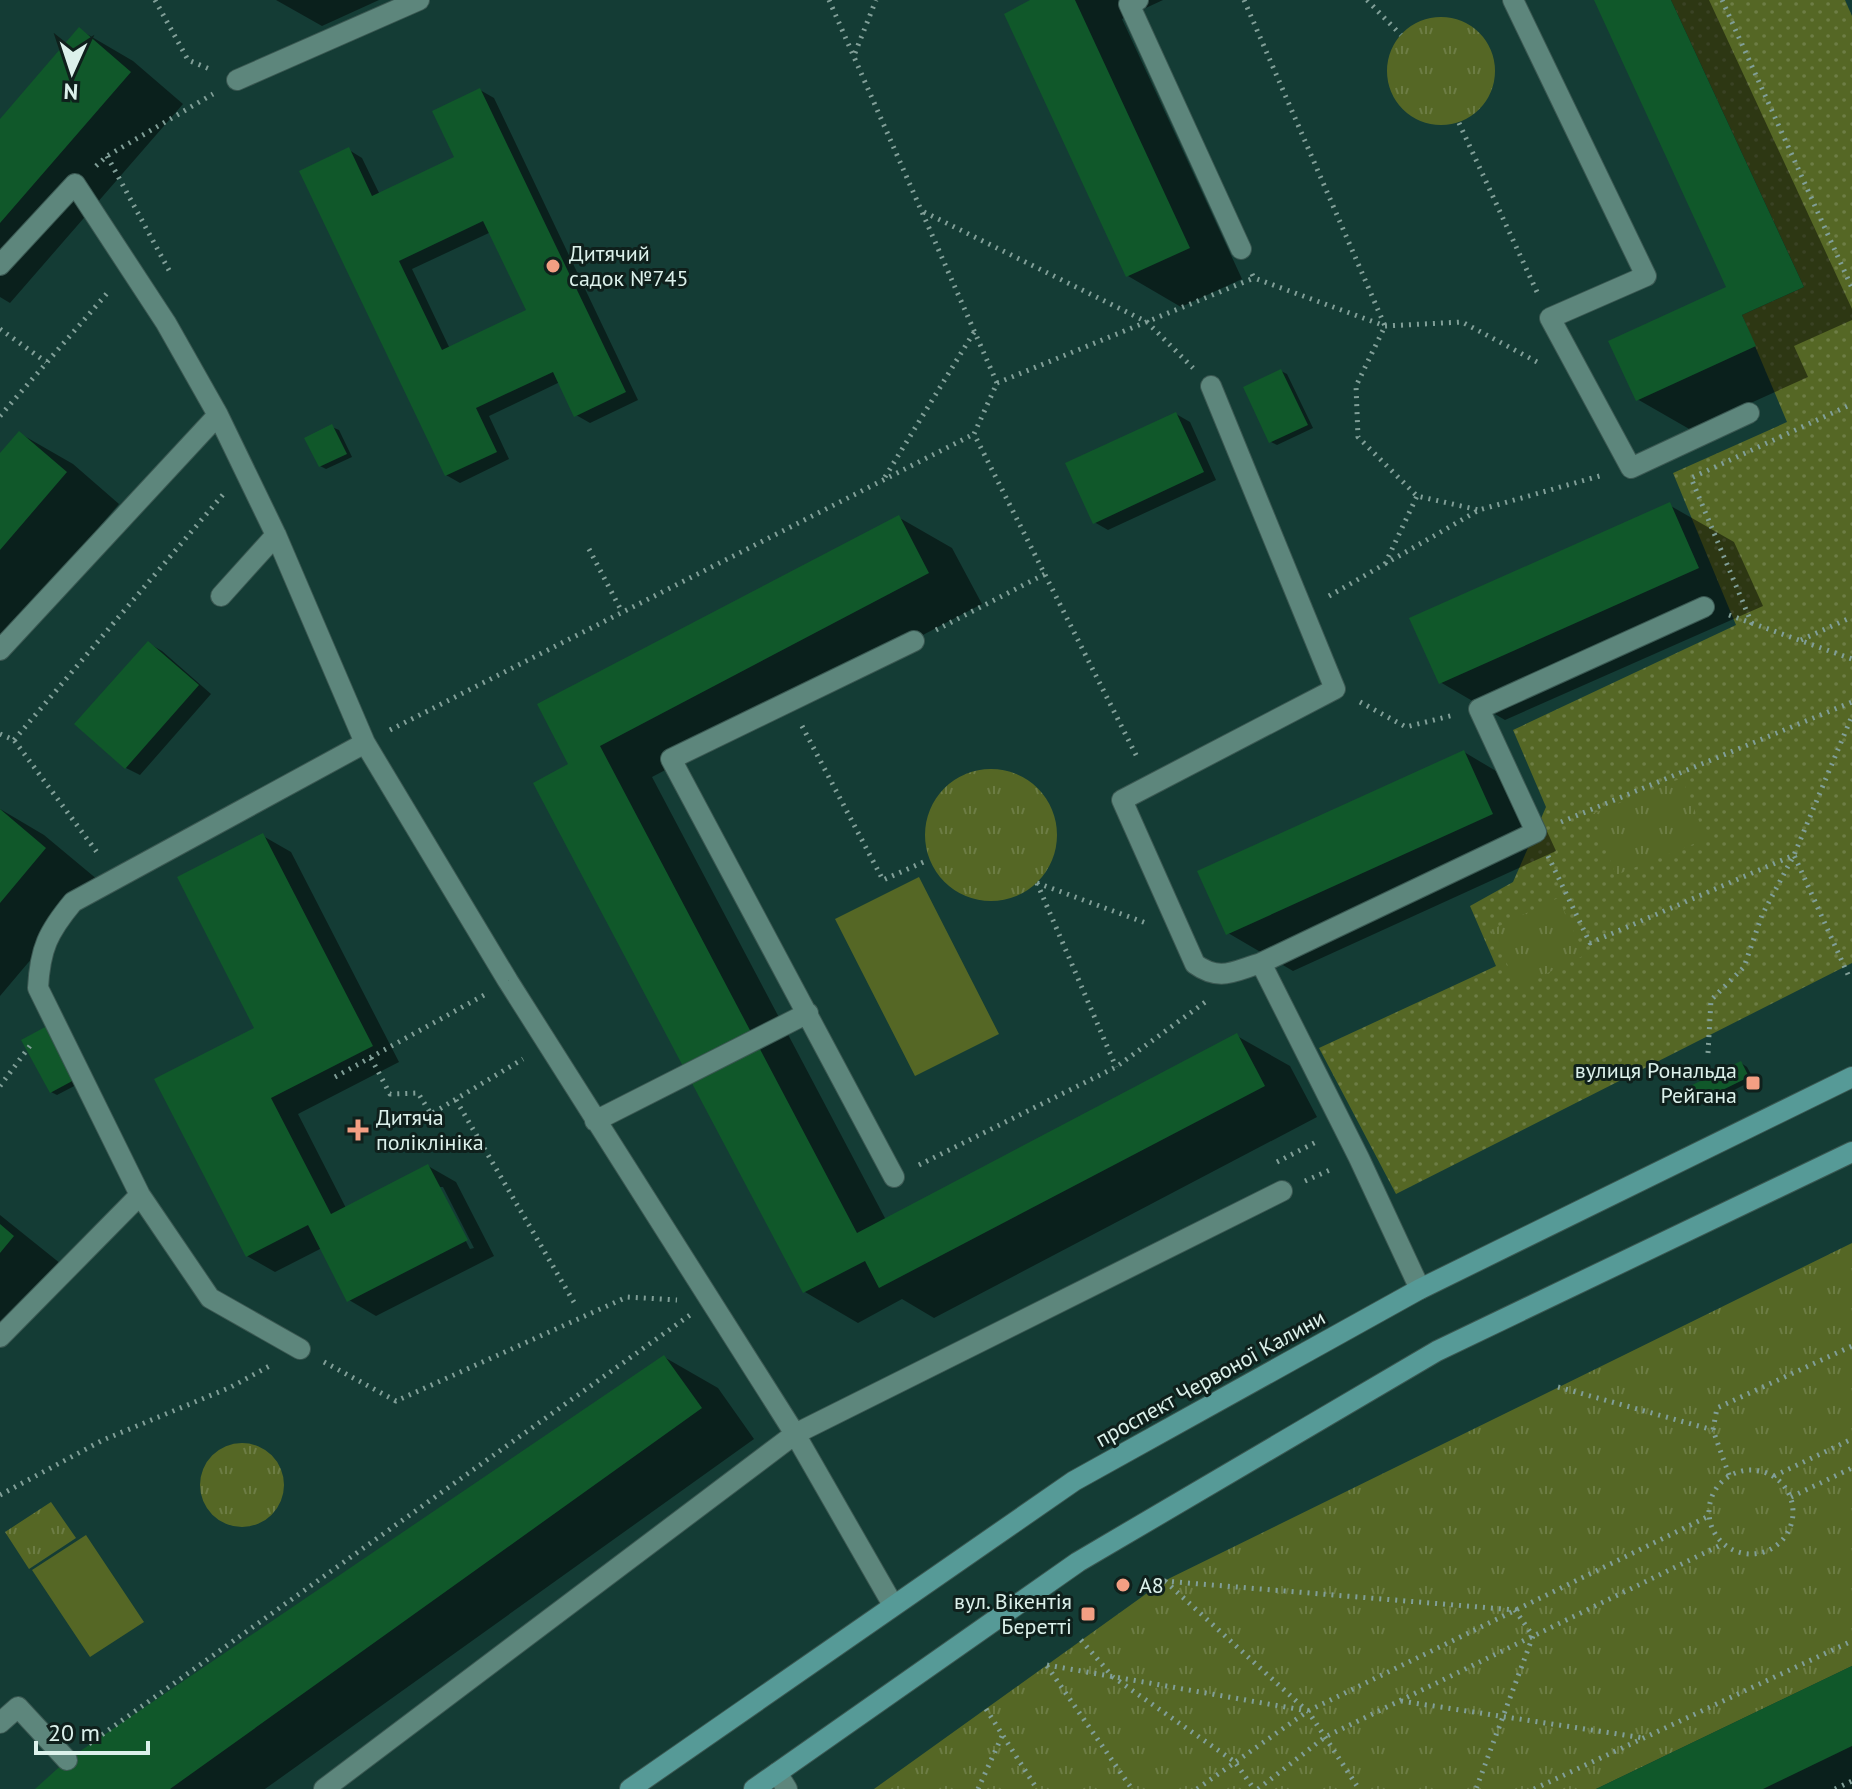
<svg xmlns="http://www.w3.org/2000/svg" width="1852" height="1789" viewBox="0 0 1852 1789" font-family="'PT Sans',sans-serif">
  <defs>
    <pattern id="grass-dots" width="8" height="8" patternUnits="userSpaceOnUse" patternTransform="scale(2)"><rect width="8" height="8" fill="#556725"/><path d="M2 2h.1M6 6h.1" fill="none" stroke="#6d7d45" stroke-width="1.8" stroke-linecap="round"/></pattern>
    <pattern id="park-tufts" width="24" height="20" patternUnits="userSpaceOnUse" patternTransform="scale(2)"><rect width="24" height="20" fill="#556725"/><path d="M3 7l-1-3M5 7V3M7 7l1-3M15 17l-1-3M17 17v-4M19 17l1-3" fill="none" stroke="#6d7d45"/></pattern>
  </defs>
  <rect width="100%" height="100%" fill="#143c35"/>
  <path fill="url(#grass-dots)" d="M1671,0H1845L1852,16V963L1396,1194L1319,1048L1496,966L1470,906L1513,882L1546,807L1513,730L1736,625L1673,473L1787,422L1742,315L1804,287Z"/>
  <path fill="url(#park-tufts)" d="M1387 71a54 54 0 1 1 108 0a54 54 0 1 1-108 0Z
    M925 835a66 66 0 1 1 132 0a66 66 0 1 1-132 0Z
    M1682,778L1706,839L1616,875L1592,814Z
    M1558,898L1585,955L1518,987L1491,930Z
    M1852,1243V1666L1596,1789H874L1164,1581Z
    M200 1485a42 42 0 1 1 84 0a42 42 0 1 1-84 0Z
    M51,1502L76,1538L29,1569L5,1532Z"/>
  <path fill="#556725" d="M919,877L999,1034L915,1076L835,919Z
    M86,1535L144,1622L90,1657L32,1570Z"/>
  <path fill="#0007" fill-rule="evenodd" d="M276,0H379L322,26Z
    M1032,0H1163L1122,19L1242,279L1181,307L1128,276Z
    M1596,0H1709L1852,309V320L1794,346L1808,377L1691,430L1637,399L1729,288Z
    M80,30L133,61L183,104L10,303L0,297V122Z
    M480,90L494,98L638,400L590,423L576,415L560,382L489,416L509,459L460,483L446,475L349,150L362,158L380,195L457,158ZM491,232L528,311L450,349L412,269Z
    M1281,371L1287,374L1313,428L1277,445L1271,442Z
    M1176,414L1190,422L1216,480L1108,530L1094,522Z
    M332,427L339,430L352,457L326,469L320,466Z
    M19,433L73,464L119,504L0,642V456Z
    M1669,505L1734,542L1763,606L1505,720L1440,682Z
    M898,517L952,548L982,604L652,777L886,1220L1237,1036L1290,1066L1317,1117L934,1318L902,1299L858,1323L805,1292L571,765Z
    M148,643L162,651L211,694L140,775L126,768Z
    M1464,752L1528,790L1556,851L1293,971L1228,933Z
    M0,809L44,835L98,880L0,996Z
    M263,836L291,852L399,1062L298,1114L346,1208L428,1166L456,1182L494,1256L376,1316L349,1300L322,1248L275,1272L247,1256ZM438,1187H443L474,1248L470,1249Z
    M23,1041L80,1083L57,1095L51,1092Z
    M1741,1063L1747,1067L1754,1080L1704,1105L1698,1102Z
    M0,1215L66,1268L0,1345Z
    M664,1357L718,1388L754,1439L265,1789H38Z
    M1852,1669V1789H1600Z"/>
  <path fill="#10582a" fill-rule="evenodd" d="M1030,0H1075L1190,248L1126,277L1004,14Z
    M1594,0H1671L1804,287L1742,315L1756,346L1636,401L1608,341L1726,287Z
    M79,27L131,72L0,223V119Z
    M480,88L626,392L574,417L553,372L476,408L497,452L445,476L299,171L349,147L372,196L454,157L432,111ZM483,221L526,310L442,350L399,261Z
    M1281,369L1308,425L1269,443L1243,387Z
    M1176,412L1204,472L1093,524L1065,463Z
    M332,424L347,454L319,467L304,438Z
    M19,431L67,472L0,550V453Z
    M1670,502L1699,568L1439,684L1409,618Z
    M899,515L929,573L600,746L857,1233L1237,1033L1265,1086L879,1288L865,1261L803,1293L533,783L568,764L537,704Z
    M148,641L199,685L125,769L74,724Z
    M1464,750L1493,814L1226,935L1197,871Z
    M0,809L46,848L0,903Z
    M263,833L373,1046L271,1098L331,1214L428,1164L468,1240L347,1302L308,1225L246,1257L154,1079L254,1028L177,877Z
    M47,1026L76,1079L50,1093L21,1040Z
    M1741,1061L1749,1077L1696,1103L1688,1087Z
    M0,1224L14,1236L0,1253Z
    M664,1355L702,1408L170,1789H35L67,1760Z
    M1852,1666V1746L1763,1789H1596Z"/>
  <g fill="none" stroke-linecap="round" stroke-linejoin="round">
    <g stroke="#3b5852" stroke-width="22">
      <path id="lane" d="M1138,0L1129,4L1241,249
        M1513,0L1646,276L1550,318L1631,468L1749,413
        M237,80L419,0
        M0,265L75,184L166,323L218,415L276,535L365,743L508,981L795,1434L893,1605
        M1211,386L1335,689L1122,800L1195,964C1220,982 1234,971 1261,963
        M221,596L276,535
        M0,650L218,415
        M595,1121L808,1013
        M894,1177L671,759L914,641
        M1420,1289L1359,1158L1261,963L1536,832L1479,709L1704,607
        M0,1337L140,1195
        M300,1349L210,1298L140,1195L38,988C40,949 48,932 73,902L365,743
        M0,1723L18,1707L67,1760
        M777,1773L787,1789
        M324,1789L795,1434L1282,1191"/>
    </g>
    <g stroke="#3b5852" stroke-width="22">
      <path id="secondary" d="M630,1789L1074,1481L1420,1289L1852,1077
        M754,1789L1078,1562L1437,1351L1852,1152"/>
    </g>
    <path stroke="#819f98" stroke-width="5" stroke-dasharray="2 6" stroke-linecap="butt" d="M155,0L188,60L212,70
      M829,0L997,383L974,434L1138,759
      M1244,0L1385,326L1356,386L1358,437L1417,496L1479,510
      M1367,0L1401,35
      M1722,0L1852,288
      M855,53L876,0
      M1459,123L1537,292
      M107,156L171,274
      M96,166L107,156L213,94
      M924,212L1147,322L1193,368
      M1252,274L1254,278L1385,326L1462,322L1541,364
      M0,329L46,362
      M997,383L1254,278
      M0,416L110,290
      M885,477L974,332
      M589,549L622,612
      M1385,564L1417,496
      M1329,596L1479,510L1603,475
      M1729,615L1852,659
      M1752,624L1691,478L1852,404
      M936,630L1045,574
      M1801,640L1852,617
      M1360,702L1406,727L1454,715
      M802,726L883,880L928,860
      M390,730L974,434
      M0,734L14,740L99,855
      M14,740L226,491
      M1561,822L1852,702
      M1548,856L1590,943L1794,855L1850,979
      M1037,883L1116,1067
      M1037,883L1146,923
      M1708,1053L1711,1000L1744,967L1762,915L1794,855L1852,716
      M371,1058L390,1094L418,1093L431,1114L523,1059
      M335,1077L486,994
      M0,1086L32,1043
      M456,1100L575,1304
      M1277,1162L1318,1141
      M919,1165L1116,1067L1208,1000
      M1305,1181L1332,1169
      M324,1362L396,1401L627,1297L677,1300
      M1558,1387L1713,1430
      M1709 1512a42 42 0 1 1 84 0a42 42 0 1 1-84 0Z
      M1729,1475L1713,1430L1717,1408L1852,1346
      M1774,1476L1852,1439
      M0,1495L103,1440L231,1387L273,1364
      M1791,1497L1852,1468
      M1164,1581L1515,1610L1533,1636L1476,1789
      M1165,1581L1305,1709
      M1081,1640L1113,1677L1235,1762L1254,1789
      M1047,1665L1308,1711L1359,1789
      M1047,1666L1132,1789
      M1401,1701L1644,1738
      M986,1709L1037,1789
      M89,1744L690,1315
      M978,1789L1002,1736
      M1197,1789L1308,1711L1709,1516
      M1258,1789L1325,1737L1723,1544
      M1534,1789L1852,1641
      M1835,1789L1852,1781"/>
    <use href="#lane" stroke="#5d867c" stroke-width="20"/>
    <use href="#secondary" stroke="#569a97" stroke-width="20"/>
  </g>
  <g fill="#f39f83" stroke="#0f201c" stroke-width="3">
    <circle cx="553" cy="266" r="8"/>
    <rect x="1745" y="1075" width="16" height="16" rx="4"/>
    <path d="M354 1118h8v8h8v8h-8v8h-8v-8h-8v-8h8z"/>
    <circle cx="1123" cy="1585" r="8"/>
    <rect x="1080" y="1606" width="16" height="16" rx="4"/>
  </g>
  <g text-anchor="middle" stroke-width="6" stroke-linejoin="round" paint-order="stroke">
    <g font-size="22" fill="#dcf1eb" stroke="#0f201c" text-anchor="start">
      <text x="569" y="261">Дитячий<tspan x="569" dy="25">садок №745</tspan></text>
      <text x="1737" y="1078" text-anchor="end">вулиця Рональда<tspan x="1737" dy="25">Рейгана</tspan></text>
      <text x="376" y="1125">Дитяча<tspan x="376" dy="25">поліклініка</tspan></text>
      <text x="1139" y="1593">А8</text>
      <text x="1072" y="1609" text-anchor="end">вул. Вікентія<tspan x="1072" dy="25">Беретті</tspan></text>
    </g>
    <g font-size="22" fill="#dcf1eb" stroke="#0f201c">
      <text transform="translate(1210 1378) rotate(-29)" y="8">проспект Червоної Калини</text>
    </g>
  </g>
  <g transform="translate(72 72) rotate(183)" stroke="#0f201c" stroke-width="6" paint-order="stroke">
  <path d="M0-6L14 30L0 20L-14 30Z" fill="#dcf1eb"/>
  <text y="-12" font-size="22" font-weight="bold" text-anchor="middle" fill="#dcf1eb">N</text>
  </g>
  <path d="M36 1741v12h112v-12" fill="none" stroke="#dcf1eb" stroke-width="4"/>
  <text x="48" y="1741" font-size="24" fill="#dcf1eb" stroke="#0f201c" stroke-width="6" paint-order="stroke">20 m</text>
</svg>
